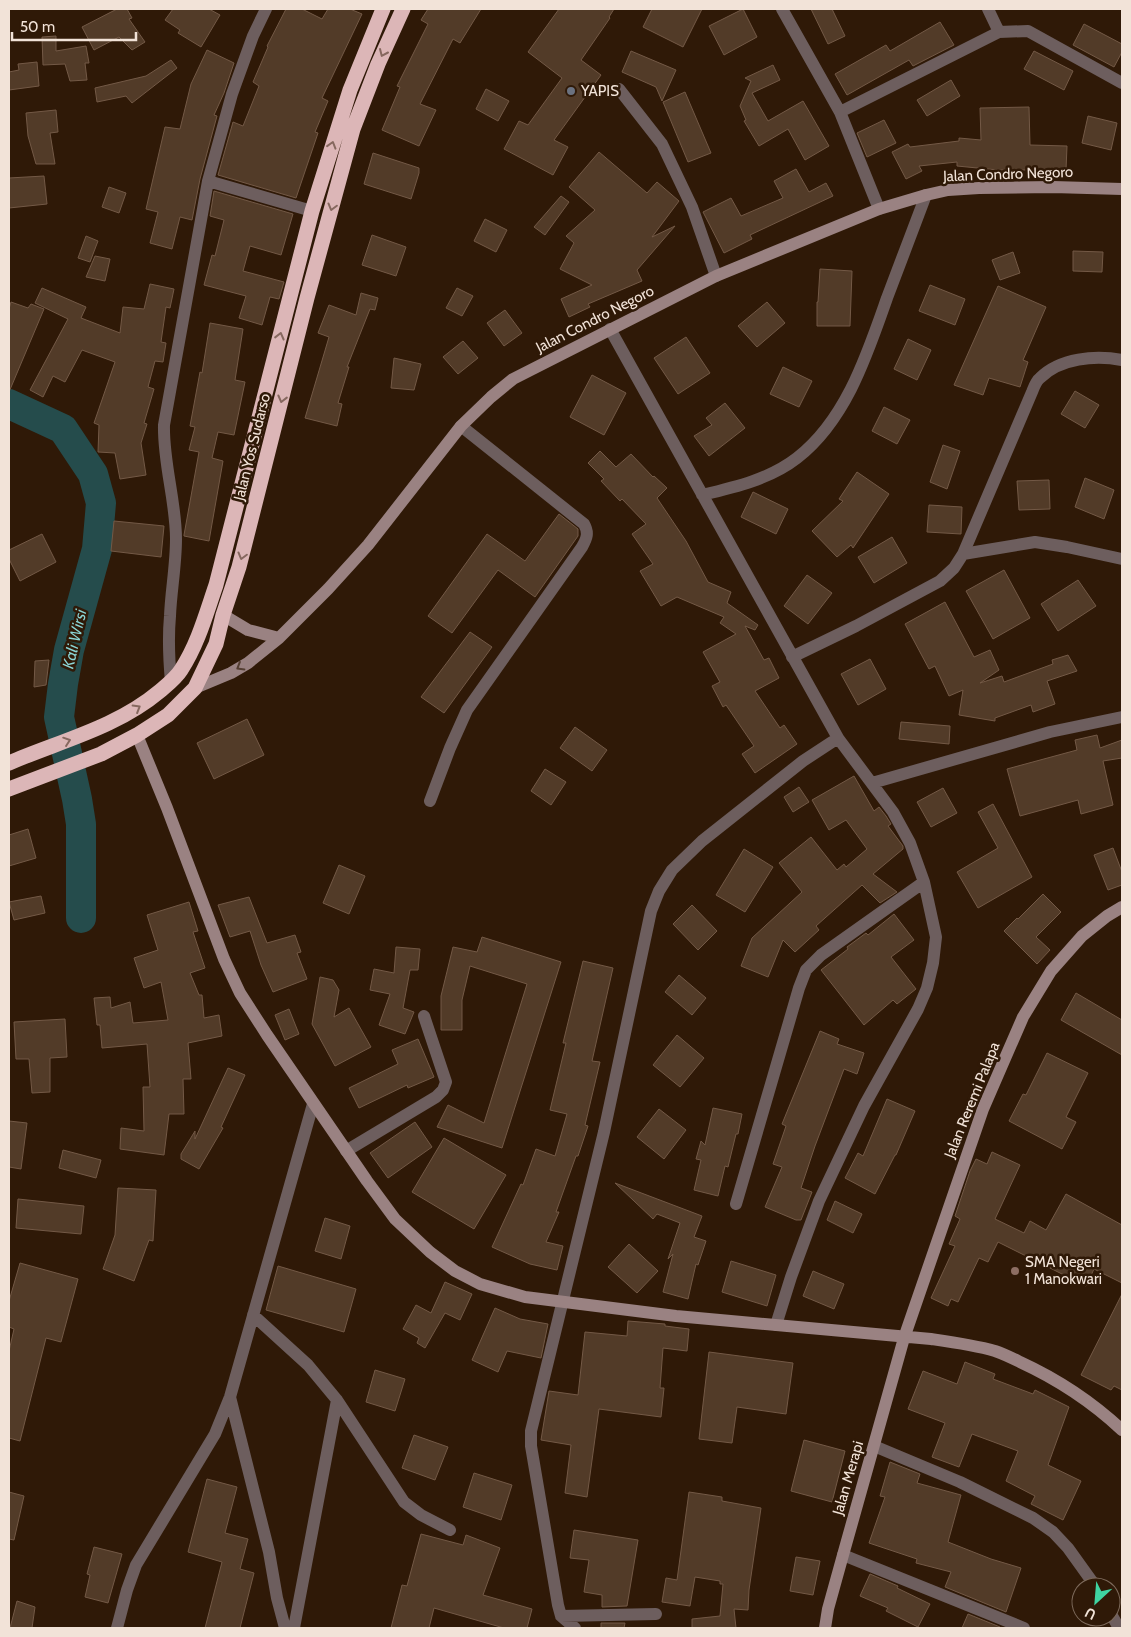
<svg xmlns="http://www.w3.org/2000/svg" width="1131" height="1637" viewBox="0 0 1131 1637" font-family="Cabin,sans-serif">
  <rect width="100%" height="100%" fill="#2f1907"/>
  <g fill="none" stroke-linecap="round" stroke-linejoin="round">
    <path stroke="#254c4c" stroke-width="30" d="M9,404L63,429L93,474L101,503L97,549L69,650L63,684L59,717L77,799L81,824V918"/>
  </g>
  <path fill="#523b28" stroke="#735946" d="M117,9H127L132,18L129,19L145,42L132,50L119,37L94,50L82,27Z
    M173,9H209L220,15L201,47L178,33L180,30L165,20Z
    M286,9H302L322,19L328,9H350L362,14L322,98L328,101L315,132L318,133L296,198L218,175L233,122L243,126L259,86L253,82L268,47L267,46Z
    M428,9H481L460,43L453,39L420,104L436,110L419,146L382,130L400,87L397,86L428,24L421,20Z
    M559,9H614L609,17L610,18L581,60L601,75L554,140L568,147L553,175L504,149L519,121L528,125L562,78L528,52Z
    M652,9H702L683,47L643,27Z
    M743,9L757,37L724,55L709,26Z
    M811,9H832L845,36L828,44Z
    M940,22L954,45L913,66L909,60L847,95L835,74L886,45L890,51Z
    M1084,24L1122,44V52L1114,67L1073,45Z
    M56,36V51L86,46L89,63H85L87,80L70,81L65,64L43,65L42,37Z
    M207,50L234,63L224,93L214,115L217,116L200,179L192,220L180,217L172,249L150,243L158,212L146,209L165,127L180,129L191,84Z
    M631,51L676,70L662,101L656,87L622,72Z
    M1034,51L1073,71L1064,90L1024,69Z
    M171,60L177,68L132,103L126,96L97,102L95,88L146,76Z
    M37,62L39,86L9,90V72L19,70L18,64Z
    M773,65L780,80L752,93L768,121L803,101L829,146L805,160L788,129L759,146L744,121L746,120L740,106L751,81L745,78Z
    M951,80L960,96L927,116L917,100Z
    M486,89L509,101L498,121L476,109Z
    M685,92L711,153L688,162L663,102Z
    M1029,107L1030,145L1067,146L1066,170H998L957,166V162L919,166L922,171L906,179L892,152L908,144L910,147L959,141V138L981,140L980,108Z
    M56,110L58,132L50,133L55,164H36L28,136L26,113Z
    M1088,116L1117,123L1111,150L1082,143Z
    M884,120L896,143L867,157L857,133Z
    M599,152L647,193L657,182L679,201L652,237L675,226L637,270L642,281L588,304L590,307L569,317L561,299L592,285L560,269L574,243L566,236L595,210L569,187Z
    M373,153L419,168V173L411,199L364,184Z
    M796,169L809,192L826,183L833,196L750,235L752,239L724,253L703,212L731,198L741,216L783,198L774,181Z
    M44,176L47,204L9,208V178Z
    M109,187L126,193L119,213L102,207Z
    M214,191L293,214L281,255L250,246L243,271L284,282L279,299L270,297L262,325L239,318L246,296L204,285L212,255L215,256L224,220L210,216Z
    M561,196L569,202L545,235L534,227Z
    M485,219L507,230L496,252L474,241Z
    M372,235L406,247L396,276L362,265Z
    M86,236L98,241L90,262L78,258Z
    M1073,251L1103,252L1102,272L1073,271Z
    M1013,252L1020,273L1000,280L992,260Z
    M95,256L110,259L105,281L86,277Z
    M820,269L852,271L850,326H817V302H818Z
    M150,284L174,289L170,308L166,307L161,342L166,343L163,362L155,361L148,387L154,389L144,423L147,424L141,443L146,475L120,479L115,453L98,452L99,425L94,423L115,362L82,350L65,382L53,376L43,397L30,390L68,319L35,303L42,288L86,307L81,318L120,333L123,307L144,309Z
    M930,285L965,299L955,325L919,311Z
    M998,286L1046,307L1023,360L1028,362L1020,387L989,378L983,395L954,385Z
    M457,288L473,296L462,316L446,308Z
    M361,293L378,298L375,310L370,309L347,367H349L338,403L342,404L337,426L305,418L329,337L318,333L329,305L356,315Z
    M11,302L28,308L31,304L44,309L9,392V309Z
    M767,302L785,323L757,347L738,326Z
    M505,310L522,333L504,346L487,323Z
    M210,323L243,329L235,380L245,382L234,435L218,432L212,458L223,461L209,541L184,536V535L199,452L189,450L195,427L190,426L200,372L202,373Z
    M686,337L710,373L678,394L654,358Z
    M908,339L931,350L917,380L894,369Z
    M463,341L478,358L458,374L443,357Z
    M394,358L421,364L414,390L391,388Z
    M783,367L812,381L799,407L770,394Z
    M592,375L626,393L604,435L570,417Z
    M1075,391L1099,405L1085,428L1061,414Z
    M725,403L745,428L709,456L694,436L712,425L706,418Z
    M884,407L910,420L897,444L872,431Z
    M943,445L960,451L947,489L930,482Z
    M600,451L616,467L631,454L653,477L654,476L667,488L657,498L686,541L708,582L731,592L727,603L758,625L755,630L745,626L764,660L769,658L779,678L755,691L780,728L784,725L797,744L755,773L742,754L754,746L726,705L723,707L712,686L720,682L703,652L736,634L720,623L724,617L677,597L661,606L640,571L653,564L632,534L646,524L622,499L620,501L601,481L604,479L588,463Z
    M857,472L889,494L853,548L851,545L837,557L812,531L843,501L839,499Z
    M1085,478L1114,490L1104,519L1075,507Z
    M1049,480L1050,509L1019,510L1017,481Z
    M753,492L788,509L776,534L741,517Z
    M929,505L962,507L961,534L927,532Z
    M559,514L578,529V536L535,597L498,570L452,633L428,616L487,534L525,561Z
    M114,521L164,526L161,557L111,551Z
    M42,534L56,562L20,581L9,559V550Z
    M892,537L907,563L874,583L858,557Z
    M1004,570L1030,618L993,639L966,591Z
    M807,575L832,593L808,624L784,606Z
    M1078,580L1096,606L1058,631L1041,604Z
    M945,602L974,657L990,650L999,670L980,683L1002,676L1004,682L1053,664L1052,660L1068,655L1077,671L1047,681L1055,704L1033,712L1031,705L995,718V721L959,715L963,690L949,696L935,666L929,669L905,624Z
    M470,632L492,647L444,713L421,697Z
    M870,659L886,689L858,705L841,674Z
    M49,660L46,685L34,687L35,661Z
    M247,719L264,755L214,779L197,743Z
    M901,722L950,726L949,744L899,739Z
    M575,727L607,750L592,771L560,748Z
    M1097,735L1100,748L1122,740V758L1103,761L1113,805L1081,814L1078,800L1020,816L1007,769L1077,750L1075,740Z
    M545,769L566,782L551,805L531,791Z
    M854,776L874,811L879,807L886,816L891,824L888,826L903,846V849L873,874L897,892L880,903L862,885L816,926L819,930L795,952L783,940L768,977L741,966L752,938L802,892L779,863L811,837L837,870L844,864L846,867L867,849L846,820L829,830L812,800Z
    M799,787L809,802L793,812L784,797Z
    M943,788L957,813L931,827L917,802Z
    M993,804L1032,877L978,908L957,872L998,848L978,812Z
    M28,829L36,858L9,866V835Z
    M1113,848L1122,872V885L1108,890L1094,855Z
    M744,849L773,867L745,912L716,895Z
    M339,865L365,876L349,914L323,903Z
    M1043,894L1061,912L1036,937L1050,950L1037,964L1004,931L1017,918L1018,919Z
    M41,896L45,913L14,920L9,902Z
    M249,897L267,943L295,935L301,952L297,953L307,979L273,992L261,965L250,931L230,937L218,905Z
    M189,902L198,931L193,932L205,968L190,973L199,995H202L204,1018L219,1015L222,1036L188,1043L191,1079H183L184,1114H169L164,1155L120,1149L121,1128L144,1131L143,1087H150L147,1044L102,1048L100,1025H97L94,998L110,997L111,1008L130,1002L133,1023L168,1020L161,982L144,988L134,958L158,950L147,915Z
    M692,905L717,931L698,950L673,924Z
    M894,914L914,940L891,957L916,989L897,1004L893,1000L864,1025L821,970L848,949L847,947L866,933L868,935Z
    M482,937L561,962L502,1148L437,1127L448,1105L484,1123L527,984L470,966L462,1000V1030H441V996L453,947L477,952Z
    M396,947L420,949L418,970H410L403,1008L414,1012L405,1034L379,1025L390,994L370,990L374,969L394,973Z
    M583,961L613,968L592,1061L600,1062L585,1125L588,1126L578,1156H576L556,1212H559L546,1242L563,1246L557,1270L530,1264L492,1247L521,1184L523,1185L536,1149L555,1156L567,1114L550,1110L566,1043H563Z
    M679,975L706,998L692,1015L665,992Z
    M320,977L333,980L339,990L334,1017L349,1008L371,1047L335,1066L312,1024Z
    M1076,993L1122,1020V1055L1061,1020Z
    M289,1009L299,1034L285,1040L275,1015Z
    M65,1019L67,1057L50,1058V1092L32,1093L29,1059H16L14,1022Z
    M820,1031L839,1039L837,1044L864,1053L857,1074L844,1069L815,1146L801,1188L812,1192L801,1220H796L765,1207L782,1167L773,1164L786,1126L782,1124Z
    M677,1035L704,1058L680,1087L653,1065Z
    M418,1039L434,1077L408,1088L407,1085L359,1108L349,1088L398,1064L392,1050Z
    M1047,1053L1088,1073L1066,1117L1076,1122L1062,1149L1009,1121L1023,1094L1026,1095Z
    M228,1068L245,1075L221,1127L223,1128L199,1169L181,1159V1154L195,1131V1139Z
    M887,1099L915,1111L896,1155H895L875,1194L845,1178L858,1153L863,1156Z
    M713,1108L742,1114L738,1134H736L728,1167L725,1166L718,1196L694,1190L701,1160L696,1159L701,1141L705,1145Z
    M659,1109L686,1130L664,1159L637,1137Z
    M9,1121L27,1123L21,1169L9,1167Z
    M415,1122L432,1147L388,1178L370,1153Z
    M444,1138L506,1175L474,1229L412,1192Z
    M63,1150L101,1160L96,1178L59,1168Z
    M992,1152L1020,1165L995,1219L1024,1233L1030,1221L1046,1230L1066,1194L1122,1225V1283L1094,1269L1086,1286L998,1242L988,1262L979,1258L958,1302L951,1299L948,1306L931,1298L955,1246L949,1244L960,1219L955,1216L970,1171L976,1159L987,1164Z
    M615,1183L702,1216L694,1237L706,1241L698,1265L696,1264L688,1299L663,1292L673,1254L668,1259L680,1223L657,1214L653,1219Z
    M118,1188L156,1190L153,1241L149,1240L134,1281L103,1269L115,1235Z
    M18,1199L84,1206L81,1234L16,1228Z
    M835,1201L862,1214L853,1233L827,1220Z
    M325,1218L350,1226L341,1259L315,1251Z
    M629,1244L658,1271L637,1293L608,1267Z
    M731,1261L776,1275L767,1306L722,1292Z
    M20,1263L78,1279L61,1342L46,1338L20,1441L9,1438V1351L14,1329L9,1327V1301Z
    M278,1266L356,1289L344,1332L266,1310Z
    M813,1271L844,1284L834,1309L803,1296Z
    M445,1282L472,1294L460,1320L445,1313L425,1348L417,1343L419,1338L403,1329L416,1305L431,1313Z
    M1122,1294V1390L1114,1386L1111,1390L1081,1375Z
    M495,1308L520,1319L548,1324L541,1358L507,1351L498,1372L472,1360Z
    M628,1321L665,1324V1326L689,1329L687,1351L663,1348L660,1388H664L661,1417L599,1409L587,1497L565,1493L571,1445L541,1440L549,1391L578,1395L585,1332L627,1336Z
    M709,1352L793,1363L786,1414L737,1407L732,1443L699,1439Z
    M965,1362L995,1374L993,1379L1033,1394L1035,1390L1069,1407L1048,1465L1081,1481L1063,1520L1031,1504L1035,1496L1006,1481L1018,1451L972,1434L959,1467L932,1457L945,1423L908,1409L923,1371L957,1384Z
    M375,1370L405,1379L395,1411L366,1402Z
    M414,1435L448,1447L435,1480L402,1468Z
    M804,1440L845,1451L832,1502L791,1491Z
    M890,1462L920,1474L917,1483L961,1495L948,1542L991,1559L1021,1568L1006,1612L945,1587L951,1572L916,1563L917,1559L869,1543L885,1497L880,1496Z
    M474,1473L512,1485L501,1520L463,1507Z
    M207,1479L237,1487L225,1533L248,1539L240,1569L254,1573L240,1628H205L222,1562L188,1552Z
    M9,1492L24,1496L14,1540L9,1539Z
    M689,1492L722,1497V1501L761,1508L749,1590L748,1610L734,1609L736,1628H692V1619L720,1616L723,1584H720V1581L695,1577L690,1606L662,1602L666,1578L677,1580Z
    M574,1530L638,1540L627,1606L602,1607V1595L584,1592L589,1560L570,1558Z
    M421,1534L463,1545L466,1535L500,1548L483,1595L532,1609L527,1628H504L434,1608L429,1628H391L402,1585L407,1586Z
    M94,1547L122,1554L108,1603L85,1597L90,1575L87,1574Z
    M796,1557L820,1561L813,1595L790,1591Z
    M870,1574L898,1586L897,1588L930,1604L918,1627L886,1611L888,1608L860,1596Z
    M17,1601L35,1607L32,1628H10Z
    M968,1614L1000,1627V1628H962Z
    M601,1623H625L624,1628H601Z"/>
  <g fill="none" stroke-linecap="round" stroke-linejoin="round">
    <path stroke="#6d5e5e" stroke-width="12" d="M782,9L840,112L879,209
      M988,9L999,32
      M619,89L662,144L692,207L716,276
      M840,112L999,32L1028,31L1122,83
      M208,181L312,211
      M1122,360C1095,355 1060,358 1040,378C1036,381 1034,387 1032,392L963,554L1035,542L1067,547L1122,559
      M702,495C736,487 770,479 797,458C846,420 867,355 887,298C900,264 913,229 926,195
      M792,657L856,626L940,581L954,568L963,554
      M171,682C169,660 168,638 170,616C171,591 176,565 176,539C176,501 163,463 164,425L208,181L232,94L253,36L266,9
      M872,783L1050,732L1122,717
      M430,801L450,748L467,710L582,547C587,538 589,533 584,524L461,426
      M346,1151L436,1097L443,1090L446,1082L424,1016
      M736,1204L799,988L806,970L821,955L924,882
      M253,1315L308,1365L337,1400L404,1502L421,1515L450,1530
      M776,1325L791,1277L819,1201L864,1106L918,1009L927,988L933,963L936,937L924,882L910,843L893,812L838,738
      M230,1397L269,1552L277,1598L285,1628
      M874,1446L960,1482L1033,1518L1053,1532L1068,1548L1096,1587
      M843,1555L1024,1628
      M1111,1614L1119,1628
      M561,1616L656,1614
      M117,1628L127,1590L136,1565L215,1434L230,1397L313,1104
      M294,1628L337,1400
      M575,1628L561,1616L558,1605L531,1446V1431L604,1132L651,911L659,891L672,870L702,841L803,761L838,738L610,329"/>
    <path stroke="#9a8282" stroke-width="12" d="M223,615L248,630L279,638
      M195,688L231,673L248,663L279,638L328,589L368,545L461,426L491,397L513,379L716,276L879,209L926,195L948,190L979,188L1053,187L1122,189
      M137,735L167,808L224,959L240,993L267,1035L367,1181L395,1219L430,1252L455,1271L480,1284L525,1297L676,1316L931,1339C952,1342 974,1345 995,1351C1004,1354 1012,1358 1020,1362C1057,1379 1092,1402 1122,1430
      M825,1628L828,1609L843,1555L904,1338L983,1109L1023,1017L1051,971L1082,936L1107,916L1122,907"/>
    <path stroke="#dcb6b7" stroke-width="15" d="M9,763C60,741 116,728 160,691C167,685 176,678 181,670C198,644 206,614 216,585L312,211L350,90L383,9
      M9,789L101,754L137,735L168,715L195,688L216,644L223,615L239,567L307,298L353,129L378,64L403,9"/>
  </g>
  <defs><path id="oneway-chevron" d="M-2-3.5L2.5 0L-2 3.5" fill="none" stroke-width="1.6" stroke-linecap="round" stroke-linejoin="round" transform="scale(1.25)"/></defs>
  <g stroke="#86685f">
    <use href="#oneway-chevron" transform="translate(383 53) rotate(114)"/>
    <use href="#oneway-chevron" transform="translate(332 145) rotate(-73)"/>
    <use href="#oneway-chevron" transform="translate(332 207) rotate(105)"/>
    <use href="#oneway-chevron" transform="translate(280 336) rotate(-76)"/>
    <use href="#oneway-chevron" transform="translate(282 399) rotate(104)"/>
    <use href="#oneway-chevron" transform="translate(242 556) rotate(105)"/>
    <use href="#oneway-chevron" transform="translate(137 708) rotate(-31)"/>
    <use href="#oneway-chevron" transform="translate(67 741) rotate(-19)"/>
  </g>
  <use stroke="#543e32" href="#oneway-chevron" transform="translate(240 667) rotate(149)"/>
  <circle fill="#6b7280" stroke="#2f1907" stroke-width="2" cx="571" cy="91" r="5"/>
  <circle fill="#8d6e63" stroke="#2f1907" stroke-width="2" cx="1015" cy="1271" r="5"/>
  <g text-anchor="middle" stroke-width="5" stroke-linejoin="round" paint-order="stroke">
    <g font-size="15" fill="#f2e3d8" stroke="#2f1907" text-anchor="start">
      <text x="581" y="96">YAPIS</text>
      <text x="1025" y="1267">SMA Negeri<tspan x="1025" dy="17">1 Manokwari</tspan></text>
    </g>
    <g font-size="15" fill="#f2e3d8" stroke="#2f1907">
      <text transform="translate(1008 174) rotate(-2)" y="5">Jalan Condro Negoro</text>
      <text transform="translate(595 319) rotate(-27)" y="5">Jalan Condro Negoro</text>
      <text transform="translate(252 447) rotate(-76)" y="5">Jalan Yos Sudarso</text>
      <text transform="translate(972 1100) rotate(-68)" y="5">Jalan Reremi Palapa</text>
      <text transform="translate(848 1478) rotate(-74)" y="5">Jalan Merapi</text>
    </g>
    <g font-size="16" font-style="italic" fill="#8bd5d6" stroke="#2f1907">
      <text transform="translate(74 639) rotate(-77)" y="6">Kali Wirsi</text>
    </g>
  </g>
  <rect width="1131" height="1637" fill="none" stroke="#f2e3d8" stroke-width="20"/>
  <g transform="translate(1096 1602) rotate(206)"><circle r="24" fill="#2f1907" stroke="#7d6a5b"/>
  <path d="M0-4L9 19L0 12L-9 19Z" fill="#3fd4a2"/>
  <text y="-8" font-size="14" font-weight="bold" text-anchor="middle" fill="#f2e3d8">U</text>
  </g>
  <path d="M12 32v8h124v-8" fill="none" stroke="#f2e3d8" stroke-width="2.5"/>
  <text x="20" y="32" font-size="15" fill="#f2e3d8" stroke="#2f1907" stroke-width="4" paint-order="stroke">50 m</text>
</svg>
